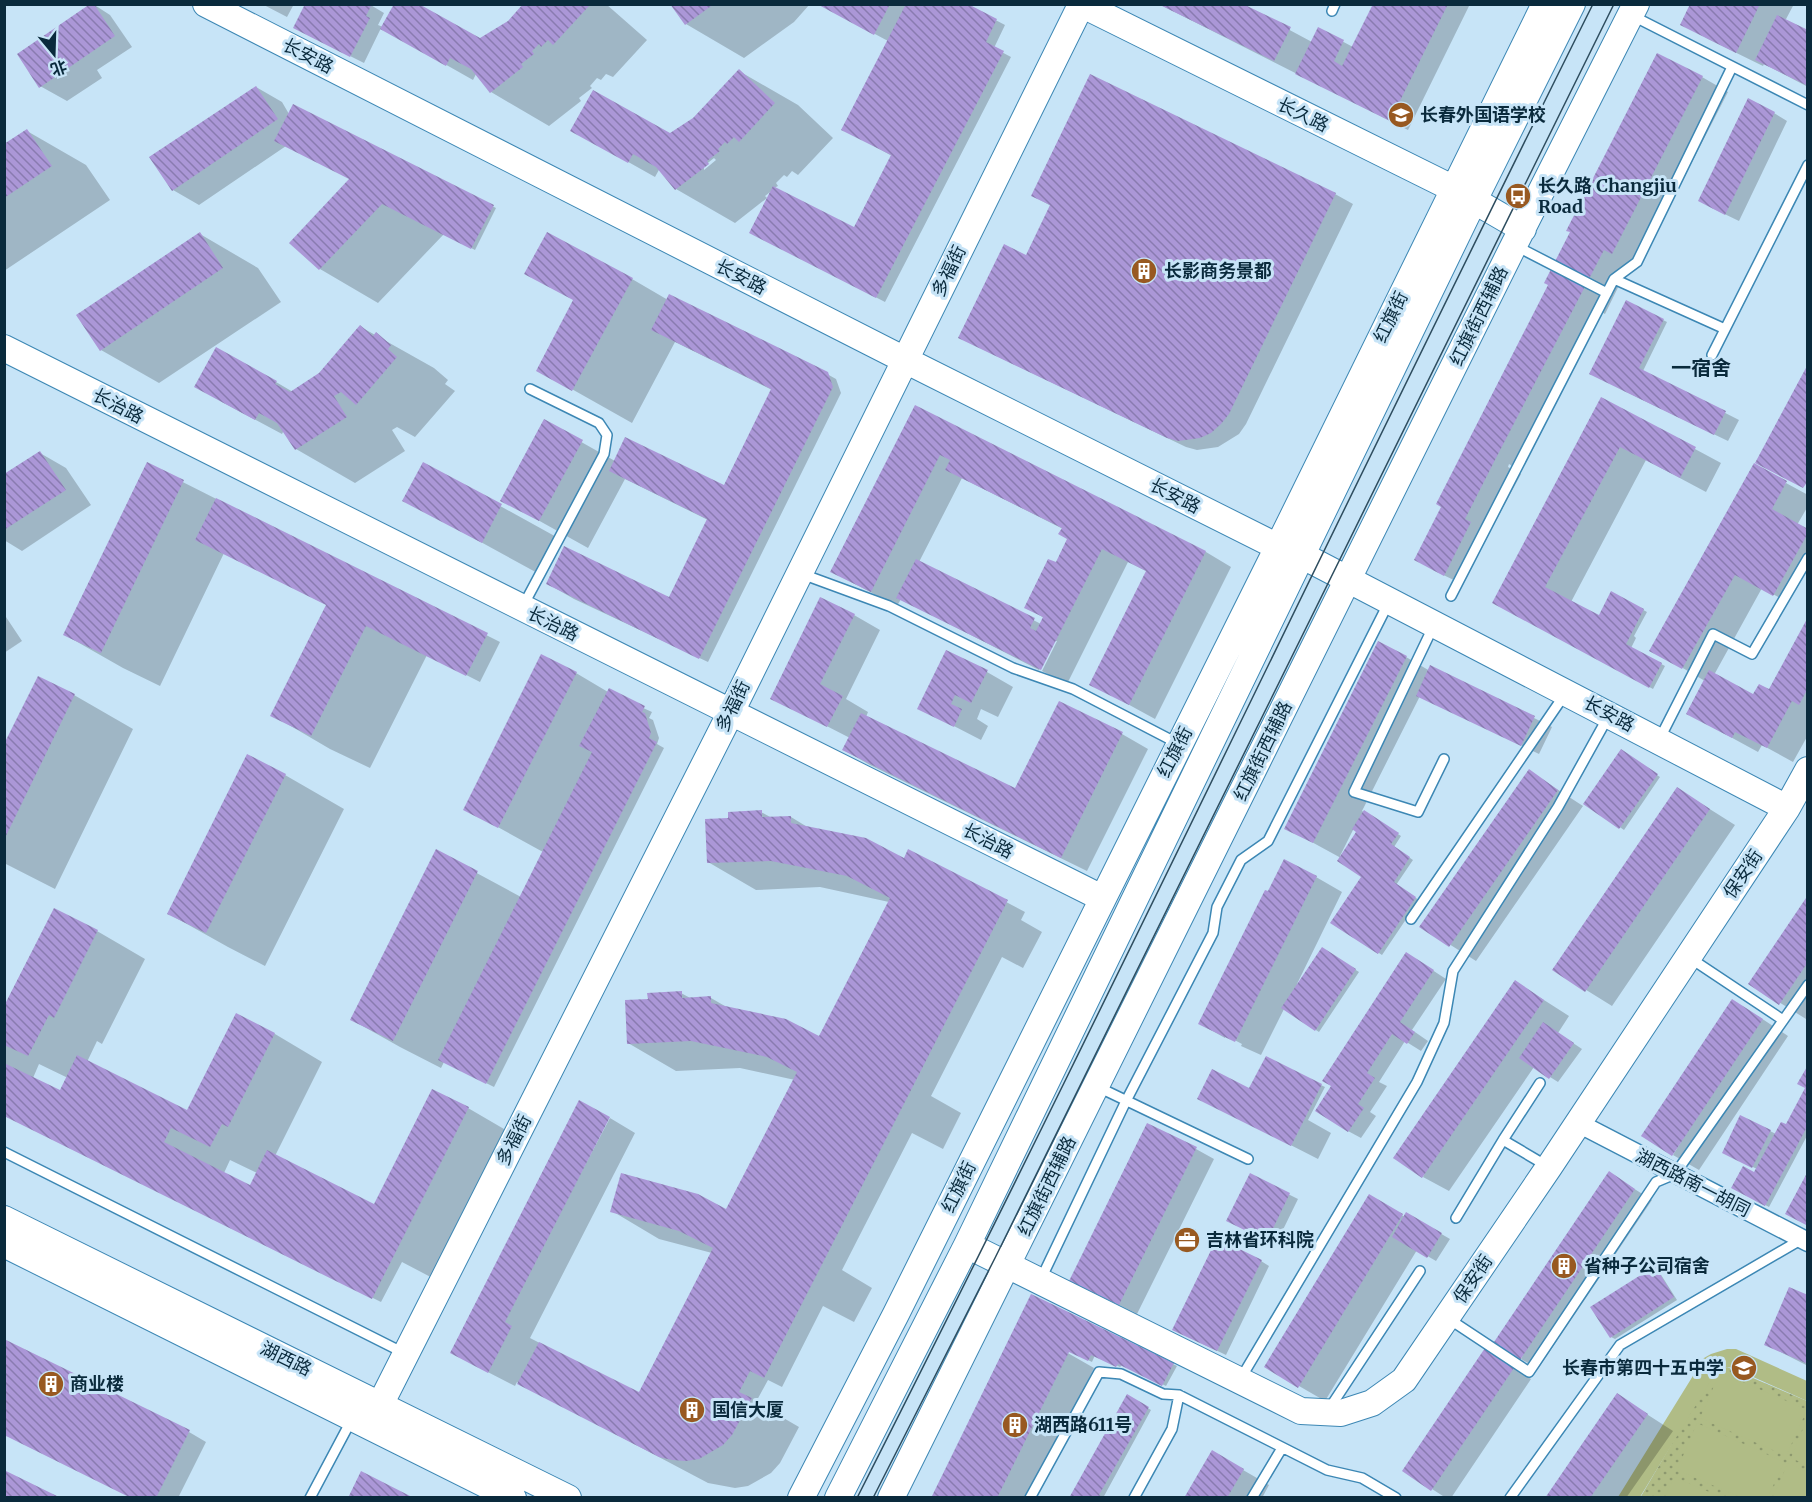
<svg xmlns="http://www.w3.org/2000/svg" width="1812" height="1502" viewBox="0 0 1812 1502" font-family="Merriweather,'Noto Sans SC',serif">
  <defs>
    <pattern id="park-dots" width="8" height="8" patternUnits="userSpaceOnUse" patternTransform="scale(1.5)"><rect width="8" height="8" fill="#b0bc86"/><path d="M2 2h.1M6 6h.1" fill="none" stroke="#8d996f" stroke-width="1.8" stroke-linecap="round"/></pattern>
    <pattern id="building-back-hatch" width="6" height="6" patternUnits="userSpaceOnUse" patternTransform="scale(1.5)"><rect width="6" height="6" fill="#ab97d7"/><path d="M-1 5l2 2M0 0l6 6M5-1l2 2" fill="none" stroke="#897bb0"/></pattern>
  </defs>
  <rect width="100%" height="100%" fill="#c7e4f7"/>
  <path fill="url(#park-dots)" d="M1727,1367L1807,1401V1497L1640,1498L1712,1375Z"/>
  <path fill="#b0bc86" d="M1727,1349H1736L1807,1381V1401L1733,1368L1727,1367L1716,1372L1640,1497H1618L1704,1358L1711,1354Z
    M1720,1372L1807,1410L1786,1456L1700,1418Z
    M1807,1419L1808,1465H1807L1791,1458Z
    M1697,1423L1784,1462L1768,1497H1740L1677,1470Z
    M1788,1463L1807,1472V1497H1773Z
    M1674,1477L1721,1497H1665Z"/>
  <path fill="#0003" fill-rule="evenodd" d="M93,4L110,15L132,47L97,70L102,78L67,101L40,86Z
    M262,4H294L287,17Z
    M369,4L384,13L378,25L383,27L480,40L509,22L525,4H606L647,40L613,77L606,74L601,80L597,78L590,86L592,88L579,98L581,101L549,126L491,92L476,74L473,80L381,28L364,63L308,35Z
    M672,4H810L794,22L744,58L686,24Z
    M819,4H965L1005,25L994,48L1011,57L885,302L751,233L774,189L765,196L767,198L735,223L676,189L660,168L655,177L598,145L670,135L694,119L739,71L798,105L833,138L798,175L792,171L787,177L784,175L776,183L778,186L774,188L854,229L892,156L843,129L888,41ZM714,158L716,160L704,170V166Z
    M1159,4H1241L1312,42L1319,29L1353,47L1375,4H1470L1408,130Z
    M1692,4H1794L1785,21L1808,32V87L1764,64L1763,66L1708,39L1682,24Z
    M1702,77L1728,92L1638,267L1630,263L1605,314L1596,309L1515,468L1509,464L1508,467L1521,474L1462,584L1433,570L1550,284Z
    M256,87L282,102L289,114L391,156L496,208L475,250L444,234L378,303L320,269L291,243L352,179L286,146L199,205L173,190Z
    M1774,113L1787,121L1739,221L1712,208Z
    M27,131L86,165L110,200L4,271V146Z
    M1335,194L1353,204L1246,424L1239,434L1218,447L1197,450L1186,447L978,347L1027,257L1051,206L1033,196Z
    M200,234L258,268L281,302L159,383L101,350Z
    M632,279L668,300L827,374L836,379L841,393L708,662L574,599L548,584L669,599L708,520L625,479L588,548L502,500L544,421L615,461L725,487L772,390L675,342L632,423L538,370Z
    M1627,302L1667,322L1643,371L1739,420L1728,441L1624,391Z
    M361,327L434,368L448,380L445,384L455,391L415,437L397,427L392,430L405,451L355,483L296,449L284,430L282,434L222,402L276,382L293,392L320,374Z
    M1602,399L1721,463L1706,492L1646,460L1571,602L1606,621L1612,593L1647,612L1634,636L1636,638L1631,648L1665,666L1653,689L1520,617Z
    M915,407L1206,552L1231,567L1155,719L1091,684L1148,572L1128,562L1067,684L1042,671L1057,641H1054L1039,670L901,599L897,606L832,572ZM962,478L1063,529L1069,539L1056,564L1026,607L1044,618L1041,624L919,562Z
    M40,453L66,468L91,505L22,551L4,540V476Z
    M147,464L500,642L480,682L427,655L370,768L330,749L272,715L327,605L224,553L160,686L123,668L65,635Z
    M424,464L560,539L541,575L404,500Z
    M1786,483L1808,495V506L1797,525L1808,530V552L1782,599L1762,588L1714,675L1754,696L1770,692L1808,620V735L1793,762L1762,745L1758,752L1714,728L1705,681L1652,650Z
    M4,614L22,641L4,653Z
    M854,615L880,630L846,699L868,712L866,717L1016,790L1122,734L1148,749L1087,871L870,765L844,750L850,738L772,698Z
    M1406,657L1430,671L1431,667L1552,727L1539,754L1420,696L1362,811L1401,836L1394,847L1413,860L1396,885L1419,900L1382,955L1332,922L1363,876L1341,858L1286,828ZM1354,828L1358,832L1342,857L1340,856Z
    M987,672L1013,687L998,717L981,709L977,719L988,726L981,740L919,708Z
    M576,673L608,692L652,712L649,718L653,720L659,738L657,744L664,748L494,1087L444,1062L441,1068L400,1047L352,1020L436,851L521,897L543,852L465,809Z
    M74,695L133,729L55,889L4,863V748Z
    M1622,751L1660,777L1624,830L1585,803Z
    M1529,771L1583,806L1476,961L1422,927Z
    M285,775L344,809L265,966L228,947L169,914Z
    M1678,789L1735,825L1612,1006L1554,970Z
    M761,812L772,818L791,817L809,828L911,863L909,851L1025,912L1021,920L1042,932L1023,968L1002,957L931,1096L961,1113L943,1149L912,1133L842,1270L872,1288L854,1322L823,1306L782,1387L768,1380L756,1402L799,1427L780,1463L771,1473L748,1486L735,1488L708,1483L517,1382L515,1386L478,1367L610,1118L635,1133L530,1338L649,1399L712,1253L659,1239L612,1211H727L795,1080L740,1068L676,1071L628,1043L649,1001L681,993L692,999L711,998L730,1009L820,1038L889,902L820,887L756,890L708,862L730,820Z
    M1316,877L1342,892L1297,984L1298,985L1323,949L1359,972L1319,1032L1284,1009L1261,1055L1241,1046L1242,1044L1225,1035V1038L1200,1024L1269,893Z
    M1808,897V1016L1806,1019L1750,984Z
    M97,931L145,959L102,1044L97,1041L87,1062L188,1112L236,1015L275,1034L322,1062L275,1156L375,1206L468,1108L516,1136L442,1283L402,1262L381,1302L4,1115V1010ZM39,1064L68,1078L61,1092L33,1078ZM230,1160L257,1173V1190L224,1173Z
    M1420,962L1446,979L1412,1030L1428,1041L1421,1051L1405,1041L1379,1082L1387,1086L1370,1112L1376,1116L1361,1138L1348,1131L1333,1086Z
    M1516,982L1569,1016L1558,1033L1582,1049L1558,1082L1534,1067L1449,1191L1423,1177Z
    M1758,1016L1788,1036L1699,1170L1673,1155Z
    M1266,1058L1325,1087L1308,1120L1331,1133L1318,1159L1199,1098L1250,1090Z
    M1808,1068V1134L1769,1207L1733,1188L1754,1174L1757,1169L1724,1153L1770,1131L1776,1134L1786,1126L1807,1087Z
    M1196,1149L1214,1159L1137,1314L1089,1290Z
    M1609,1173L1652,1200L1538,1369L1521,1359Z
    M1250,1175L1298,1199L1276,1244L1237,1225Z
    M1370,1196L1405,1217L1407,1214L1450,1239L1436,1261L1417,1250L1325,1401L1266,1367Z
    M1261,1261L1269,1266L1226,1355L1182,1334Z
    M1655,1268L1658,1270L1677,1300L1615,1339L1611,1337Z
    M1032,1296L1177,1366L1166,1386L1122,1365L1120,1367L1095,1355L1092,1362L1067,1350L1066,1352L1094,1368L1031,1498H933Z
    M1808,1296V1366L1765,1344Z
    M1503,1360L1531,1379L1451,1498H1446L1432,1489Z
    M1617,1395L1673,1431L1626,1498H1546Z
    M1127,1396L1151,1410L1103,1498H1071Z
    M189,1432L206,1442L178,1498H131Z
    M1212,1452L1269,1485L1262,1498H1186Z"/>
  <path fill="url(#building-back-hatch)" d="M90,4H94L115,36L39,88L17,54Z
    M305,4H372L366,16L370,18L350,57L293,28Z
    M394,4H419L480,38L508,21L523,4L589,6L553,45L548,40L541,47L539,44L532,51L534,54L521,64L523,67L490,93L471,69L450,58L446,66L380,29Z
    M670,4H714L685,25Z
    M817,4H890L874,35Z
    M906,4H968L997,19L986,42L1004,51L876,298L749,233L773,186L854,227L891,155L841,130Z
    M1373,4H1448L1390,121L1295,74L1318,27L1344,40L1334,61L1342,66Z
    M1690,4H1760L1736,53L1680,25Z
    M1160,5H1245L1291,27L1274,61Z
    M1777,15L1808,30V86L1755,60Z
    M1657,53L1703,76L1612,254L1604,250L1496,458L1465,519L1471,522L1444,576L1414,560L1441,507L1436,504L1548,285L1544,283L1570,232L1566,231Z
    M739,69L775,103L739,142L734,137L727,144L725,142L718,149L720,151L707,161L709,164L675,190L656,167L633,154L628,163L570,131L593,90L670,133L693,118Z
    M1090,74L1336,193L1229,414L1221,424L1211,433L1200,438L1178,441L1167,438L958,338L1004,244L1026,255L1050,205L1031,196Z
    M256,86L278,119L172,191L149,157Z
    M1748,98L1775,112L1725,215L1698,201Z
    M293,104L494,205L471,249L382,204L319,270L289,243L349,179L274,141Z
    M27,129L52,166L4,198V144Z
    M200,232L223,268L100,351L76,315Z
    M547,232L633,278L572,391L536,371L573,300L524,274Z
    M669,294L828,372L833,387L699,659L546,584L564,546L669,597L707,519L609,471L625,437L724,485L771,389L651,330Z
    M1626,300L1664,319L1639,368L1726,411L1714,435L1589,374Z
    M360,325L373,336L376,332L391,345L388,349L397,357L356,405L341,392L334,396L347,417L295,450L277,423L259,413L255,420L194,387L216,347L277,381L275,384L290,392L319,373Z
    M1808,364V481L1803,488L1755,463Z
    M1601,397L1696,447L1680,478L1620,447L1545,587L1599,615L1611,591L1644,609L1626,644L1662,663L1649,688L1492,603Z
    M915,405L1206,551L1129,705L1089,685L1146,571L1102,549L1041,670L896,598L916,559L1035,618L1030,628L1036,631L1043,617L1024,608L1048,559L1056,562L1067,539L1058,534L1062,528L945,470L950,460L940,455L871,592L830,572Z
    M544,419L583,440L539,521L500,501Z
    M40,451L66,490L4,530V474Z
    M147,462L184,480L101,653L63,635Z
    M423,462L502,504L482,543L402,501Z
    M1754,463L1787,481L1772,509L1808,529V533L1773,596L1735,575L1682,669L1649,651Z
    M216,498L488,633L466,676L366,626L311,736L270,716L326,605L195,540Z
    M820,597L855,614L820,684L843,696L827,727L770,699Z
    M1808,617V688L1799,705L1792,701L1767,748L1735,732L1732,738L1686,714L1709,670L1753,694L1759,684L1769,689Z
    M1378,641L1407,656L1313,843L1284,829Z
    M946,650L988,670L971,703L955,695L951,704L962,709L954,727L917,709Z
    M541,654L577,672L498,828L463,810Z
    M1430,665L1535,716L1521,746L1416,696Z
    M38,676L75,694L4,840V744Z
    M609,688L645,706L642,712L645,713L651,733L649,738L657,742L486,1084L438,1060L592,752L579,746Z
    M1059,701L1123,732L1061,858L842,750L861,713L1015,788Z
    M1621,749L1658,774L1619,829L1583,804Z
    M247,754L286,774L206,933L167,914Z
    M1529,769L1558,790L1449,947L1419,927Z
    M1677,787L1710,809L1585,992L1552,970Z
    M762,810V817L791,816V823L866,838L904,858L908,849L1008,900L764,1378L750,1371L739,1392L752,1398L732,1435L723,1445L699,1459L686,1461L672,1460L659,1457L517,1384L539,1342L639,1392L713,1248L679,1231L610,1212L621,1173L698,1194L726,1209L797,1072L767,1057L691,1041L627,1044L625,1000L648,999L647,993L682,991V998L711,996V1003L786,1019L819,1036L890,898L847,876L771,861L707,863L705,819L728,818V812Z
    M1364,810L1399,833L1391,844L1410,857L1394,882L1416,897L1378,954L1330,923L1361,877L1337,861L1356,832L1352,829Z
    M436,849L478,871L393,1041L350,1020Z
    M1284,859L1317,876L1235,1042L1198,1024L1265,890L1268,891Z
    M1808,895V962L1779,1005L1748,984Z
    M54,908L98,930L54,1018L49,1015L28,1056L4,1045V1006Z
    M1322,947L1356,969L1315,1031L1281,1008Z
    M1406,952L1434,970L1400,1022L1415,1032L1407,1044L1392,1034L1367,1073L1375,1078L1358,1104L1364,1108L1348,1132L1315,1111L1331,1086L1322,1081Z
    M1515,980L1544,1000L1422,1178L1393,1158Z
    M1732,999L1763,1019L1672,1156L1641,1136Z
    M236,1013L275,1033L228,1127L222,1124L210,1147L171,1128L164,1142L250,1185L267,1150L374,1204L432,1089L469,1107L372,1299L4,1116V1063L60,1090L77,1055L187,1110Z
    M1543,1022L1574,1043L1549,1079L1519,1058Z
    M1266,1056L1322,1084L1291,1146L1197,1099L1212,1069L1249,1088Z
    M1808,1065V1125L1765,1206L1731,1188L1743,1166L1754,1172L1781,1122L1786,1124L1805,1088L1797,1084Z
    M579,1100L610,1117L505,1322L512,1326L488,1373L450,1353Z
    M1740,1115L1771,1130L1752,1168L1722,1153Z
    M1147,1123L1197,1147L1119,1305L1069,1281Z
    M1609,1171L1635,1189L1520,1360L1494,1342Z
    M1808,1171V1226L1785,1214Z
    M1250,1173L1290,1193L1267,1241L1226,1221Z
    M1369,1194L1403,1214L1298,1388L1264,1367Z
    M1406,1212L1442,1233L1427,1258L1392,1237Z
    M1217,1238L1262,1260L1217,1351L1172,1330Z
    M1655,1266L1674,1297L1610,1338L1590,1307Z
    M1789,1287L1808,1295V1364L1764,1345Z
    M1031,1294L1174,1363L1162,1386L1118,1364L1116,1367L1091,1355L1088,1361L1069,1352L997,1498H931Z
    M4,1339L190,1430L156,1498H131L4,1435Z
    M1485,1348L1514,1368L1431,1491L1402,1471Z
    M1617,1393L1648,1414L1590,1498H1545Z
    M1127,1394L1149,1407L1099,1495L1104,1498H1069Z
    M1212,1450L1244,1469L1227,1498H1184Z
    M4,1470L61,1498H4Z
    M361,1471L414,1498H348Z"/>
  <g fill="none" stroke-linecap="round" stroke-linejoin="round">
    <g stroke="#3c87b4" stroke-width="12">
      <path id="lane" d="M1332,11L1335,4
        M1633,16L1808,105
        M1516,246L1607,293
        M1614,279L1725,329
        M1712,355L1808,165
        M802,574L889,606L1013,668L1073,689L1177,743
        M1451,596L1614,279L1637,262L1732,67
        M523,606L604,454L607,435L599,423L530,389
        M1434,625L1354,792L1418,812L1444,759
        M1659,740L1713,634L1752,654L1808,558
        M1411,919L1565,694
        M1690,958L1783,1020
        M1098,1087L1248,1159
        M1503,1140L1540,1083
        M4,1152L404,1353
        M1456,1218L1503,1140L1547,1166
        M1040,1281L1126,1101L1213,933L1217,907L1241,860L1268,841L1389,602
        M1449,1319L1529,1372L1656,1182L1675,1174L1808,985
        M1241,1378L1417,1082L1444,1023L1453,971L1558,807L1608,717
        M1329,1409L1420,1271
        M310,1498L352,1419
        M1030,1498L1099,1372L1121,1374L1163,1394L1179,1395L1327,1470L1362,1478L1396,1498
        M1134,1498L1172,1429L1179,1395
        M1252,1498L1282,1448
        M1510,1498L1620,1345L1802,1239"/>
    </g>
    <g stroke="#3c87b4" stroke-width="21">
      <path id="street" d="M1578,1123L1808,1242"/>
    </g>
    <g stroke="#3c87b4" stroke-width="28">
      <path id="secondary" d="M206,4L905,360L1278,547
        M1081,4L1454,189L1523,229
        M4,348L1102,898
        M1303,556L1787,808
        M4,1219L568,1498
        M4,1244L513,1498
        M967,1245L1301,1411L1341,1413L1372,1403L1404,1380L1549,1167L1787,808L1808,770
        M380,1405L731,712L1081,5
        M801,1498L896,1314L1278,547L1545,4
        M838,1498L967,1245L1474,200L1572,4
        M891,1498L1514,245L1636,4"/>
    </g>
    <use href="#lane" stroke="#fff" stroke-width="9"/>
    <use href="#street" stroke="#fff" stroke-width="18"/>
    <use href="#secondary" stroke="#fff" stroke-width="26"/>
    <path stroke="#2e4d5f" stroke-width="1.5" d="M857,1498C1108,1003 1345,501 1593,4
      M873,1498L995,1258L1614,4"/>
  </g>
  <defs>
    <g id="school-disc" transform="scale(1.35)"><circle r="9.5" fill="#985921" stroke="#c7e4f7"/><path d="M0-5L7-2L0 1L-7-2ZM-4 1L0 2.5L4 1V4Q0 6-4 4Z" fill="#fff"/></g>
    <g id="bus-disc" transform="scale(1.35)"><circle r="9.5" fill="#985921" stroke="#c7e4f7"/><path d="M-5-6H5V4H4V6H2V4H-2V6H-4V4H-5ZM-3.5-4V0h7V-4ZM-3.5 1.2v1.5H-2V1.2ZM2 1.2v1.5H3.5V1.2Z" fill="#fff"/></g>
    <g id="building-disc" transform="scale(1.35)"><circle r="9.5" fill="#985921" stroke="#c7e4f7"/><path d="M-4-6H4V6H1V3H-1V6H-4ZM-2.5-4.3h1.7v1.8h-1.7ZM.8-4.3h1.7v1.8H.8ZM-2.5-1h1.7V.8h-1.7ZM.8-1h1.7V.8H.8Z" fill="#fff"/></g>
    <g id="office-disc" transform="scale(1.35)"><circle r="9.5" fill="#985921" stroke="#c7e4f7"/><path d="M-6-3h4V-5.5h4V-3h4V5H-6ZM-1-4.5V-3h2v-1.5ZM-6 0V1H6V0Z" fill="#fff"/></g>
  </defs>
  <g fill-rule="evenodd">
    <use href="#school-disc" x="1401" y="115"/>
    <use href="#bus-disc" x="1518" y="196"/>
    <use href="#building-disc" x="1144" y="271"/>
    <use href="#office-disc" x="1187" y="1240"/>
    <use href="#building-disc" x="1564" y="1266"/>
    <use href="#school-disc" x="1744" y="1368"/>
    <use href="#building-disc" x="51" y="1384"/>
    <use href="#building-disc" x="692" y="1410"/>
    <use href="#building-disc" x="1015" y="1425"/>
  </g>
  <g text-anchor="middle" stroke-width="6" stroke-linejoin="round" paint-order="stroke">
    <g font-size="18" fill="#0a2a3c" stroke="#c7e4f7">
      <text transform="translate(308 56) rotate(27)" y="6">长安路</text>
      <text transform="translate(1303 115) rotate(26)" y="6">长久路</text>
      <text transform="translate(949 271) rotate(-64)" y="6">多福街</text>
      <text transform="translate(741 277) rotate(27)" y="6">长安路</text>
      <text transform="translate(1479 316) rotate(-64)" y="6">红旗街西辅路</text>
      <text transform="translate(1391 317) rotate(-64)" y="6">红旗街</text>
      <text transform="translate(118 406) rotate(27)" y="6">长治路</text>
      <text transform="translate(1175 496) rotate(27)" y="6">长安路</text>
      <text transform="translate(553 624) rotate(26)" y="6">长治路</text>
      <text transform="translate(733 706) rotate(-64)" y="6">多福街</text>
      <text transform="translate(1609 714) rotate(28)" y="6">长安路</text>
      <text transform="translate(1263 751) rotate(-64)" y="6">红旗街西辅路</text>
      <text transform="translate(1175 752) rotate(-63)" y="6">红旗街</text>
      <text transform="translate(988 841) rotate(27)" y="6">长治路</text>
      <text transform="translate(1743 874) rotate(-56)" y="6">保安街</text>
      <text transform="translate(514 1140) rotate(-63)" y="6">多福街</text>
      <text transform="translate(1693 1183) rotate(27)" y="6">湖西路南一胡同</text>
      <text transform="translate(1047 1186) rotate(-64)" y="6">红旗街西辅路</text>
      <text transform="translate(959 1187) rotate(-64)" y="6">红旗街</text>
      <text transform="translate(1473 1279) rotate(-56)" y="6">保安街</text>
      <text transform="translate(286 1359) rotate(26)" y="6">湖西路</text>
    </g>
    <g font-size="18" font-weight="bold" fill="#0a2a3c" stroke="#c7e4f7" text-anchor="start">
      <text x="1420" y="121">长春外国语学校</text>
      <text x="1538" y="192">长久路 Changjiu<tspan x="1538" dy="21">Road</tspan></text>
      <text x="1164" y="277">长影商务景都</text>
      <text x="1206" y="1246">吉林省环科院</text>
      <text x="1584" y="1272">省种子公司宿舍</text>
      <text x="1724" y="1374" text-anchor="end">长春市第四十五中学</text>
      <text x="70" y="1390">商业楼</text>
      <text x="712" y="1416">国信大厦</text>
      <text x="1034" y="1431">湖西路611号</text>
    </g>
    <g font-size="20" font-weight="bold" fill="#0a2a3c" stroke="#c7e4f7">
      <text x="1701" y="375">一宿舍</text>
    </g>
  </g>
  <rect width="1812" height="1502" fill="none" stroke="#0a2a3c" stroke-width="12"/>
  <g transform="translate(54 54) rotate(161)" stroke="#c7e4f7" stroke-width="4.5" paint-order="stroke">
  <path d="M0-4.5L10 22L0 15L-10 22Z" fill="#0a2a3c"/>
  <text y="-9" font-size="16" font-weight="bold" text-anchor="middle" fill="#0a2a3c">北</text>
  </g>
</svg>
